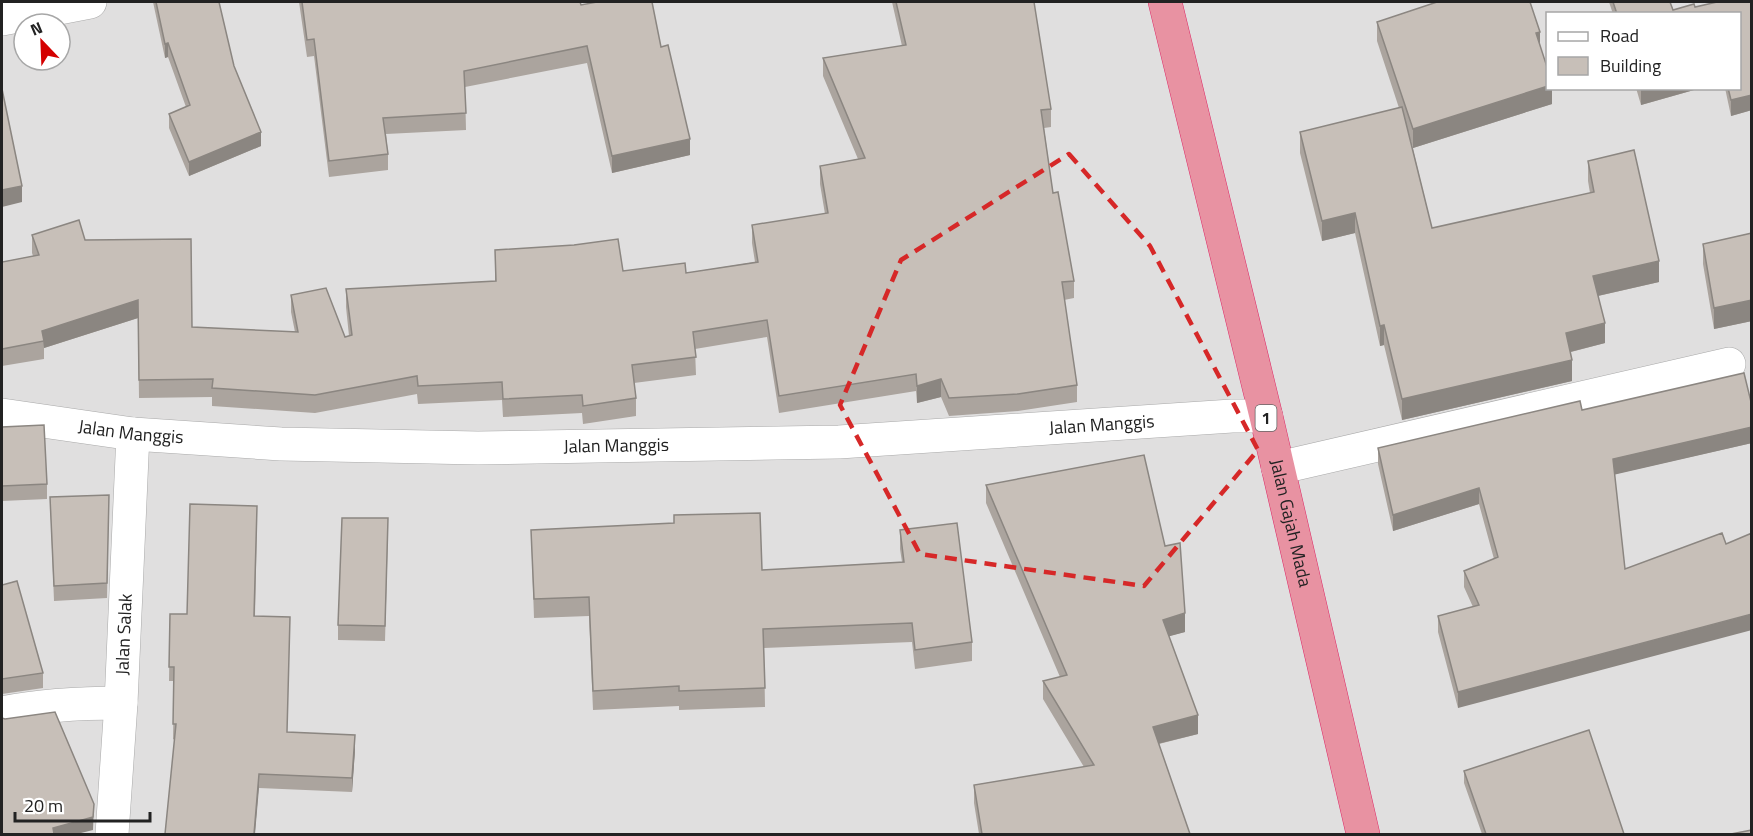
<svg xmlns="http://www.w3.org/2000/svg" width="1753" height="836" viewBox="0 0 1753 836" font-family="'Titillium Web',sans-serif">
  <rect width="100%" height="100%" fill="#f2efe9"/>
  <path fill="#e0dfdf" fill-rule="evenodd" d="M2,2H1751V834H2ZM1548,14H1740V88H1548ZM24,24H60V60H24Z"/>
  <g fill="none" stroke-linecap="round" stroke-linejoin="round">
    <g stroke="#a9a9a9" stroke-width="34">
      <g id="minor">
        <path d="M2,19L90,2"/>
        <path id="s1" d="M2,415L133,434L281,444L478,448L839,442L1232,416H1266"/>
        <path d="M1278,468L1729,364"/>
        <path d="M2,713C41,705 81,703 121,703"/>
        <path id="s2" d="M112,834L121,703L133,434"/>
      </g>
    </g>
    <g stroke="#dc2a67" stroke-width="34">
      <g id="highway">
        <path id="s3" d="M1165,2L1266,416L1363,834"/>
      </g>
    </g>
    <use href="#minor" stroke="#fff" stroke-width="33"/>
    <use href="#highway" stroke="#e892a2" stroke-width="33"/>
  </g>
  <path fill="#aba49e" d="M153,2H219L234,66L261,146L189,176L169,128V114L186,107L168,57L165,58Z
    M299,2H580L581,5L661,47L690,155L612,173L587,63L465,87L466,130L386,134L388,154V170L329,177L314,56L307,57Z
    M892,2H1034L1051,109V127L1044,128L1053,193L1074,281V298L1064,300L1077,385V402L1018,411L949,416L941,397L917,403L916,391L779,413L767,337L695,349L696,375L634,383L636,398V416L583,424L582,413L503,417L502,400L418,404L417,394L315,413L212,406V397L139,398L138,318L44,348V359L2,366V262L33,256L32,253V235L85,240L192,327L295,332L291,312V295L345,337L349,336L346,307V289L495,281V250L623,271L686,273L755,262L752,243V225L825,214L820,184V166L858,159L823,76V58L902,46Z
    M1609,2H1670L1673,10L1752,2V110L1731,116L1725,88H1740V14H1613Z
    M1377,22L1540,47L1552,88V104L1413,148L1410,137L1432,228L1590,193L1588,181V161L1659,282L1598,296L1605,343L1571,352L1572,381L1402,420L1384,345L1380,346L1355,233L1322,241L1300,153V132L1399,108L1377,41Z
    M1636,88H1701L1641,105Z
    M1752,233V321L1714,329L1703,264V244Z
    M1752,406V443L1615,474L1458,708L1438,632V616L1473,607L1464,587V571L1494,559L1479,504L1393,531L1378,464V448L1582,410Z
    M2,427L47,484V499L2,501Z
    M986,485L1185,632L1169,636L1198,734L1159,744L1190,834H979L974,803V785L1084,767L1043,699V681L1060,677L986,503Z
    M109,495L107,598L54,601L50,497Z
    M257,520L255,616L287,732L355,750L352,792L259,788L173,739L174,681H169L170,614H187Z
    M531,530L762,570L902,562L900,549V530L972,642V661L915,669L912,642L764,648L765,707L679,710V706L593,710L589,616L534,618Z
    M388,533L385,641L338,640V625Z
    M2,585L43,673V688L2,694Z
    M1464,771L1624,834H1482L1464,783Z"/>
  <path fill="#8b8681" d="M1540,32V51L1536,33Z
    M168,43V57L165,58V44Z
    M1548,86V88H1552V104L1413,148V129Z
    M1646,88H1701L1641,105V90Z
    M1752,95V110L1731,116V100Z
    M261,132V146L189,176V162Z
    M690,139V155L612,173V156Z
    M22,186V202L2,207V190Z
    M1355,213V233L1322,241V221Z
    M1659,261V282L1593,297V276Z
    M138,300V318L44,348L42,331Z
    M1752,300V321L1714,329V308Z
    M1605,323V343L1566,353V333Z
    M1384,325V345L1380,346V326Z
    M1572,360V381L1402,420V399Z
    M941,379V397L917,403V386Z
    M1752,427V443L1613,475V459Z
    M1479,488V504L1393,531V515Z
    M1185,613V632L1163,638V620Z
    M1752,614V630L1458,708V692Z
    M1198,715V734L1153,745V727Z
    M355,735V750L352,792V778Z
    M259,774V788L255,834H254Z
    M94,804L93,830L77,834H53V828Z"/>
  <path fill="#c7bfb8" stroke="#8b8681" stroke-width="1.5" d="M156,2H219L234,66L261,132L189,162L169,114L190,105L168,43L165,44Z
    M302,2H580L581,5L597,2H652L661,47L668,45L690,139L612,156L587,46L464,71L466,113L383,118L388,154L329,161L314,39L307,40Z
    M896,2H1034L1051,109L1041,110L1053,193L1058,192L1074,281L1062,282L1077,385L1018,394L949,398L941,379L917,386L916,374L779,396L767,320L693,332L696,357L632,365L636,398L583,406L582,395L503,399L502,382L418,386L417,376L315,395L212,388L213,379L139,380L138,300L42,331L44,341L2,349V262L39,255L32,235L79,220L85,240L191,239L192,327L298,332L291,295L326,288L345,337L352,335L346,289L496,281L495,250L574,245L618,239L623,271L685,263L686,273L758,262L752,225L828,213L820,166L865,158L823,58L906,45Z
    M1437,2H1530L1540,32L1536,33L1548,70V86L1413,129L1377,22Z
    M1613,2H1670L1673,10L1694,4L1695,7L1717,2H1752V95L1731,100L1728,88H1740V14H1617Z
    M2,89L22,186L2,190Z
    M1402,107L1432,228L1594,192L1588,161L1634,150L1659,261L1593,276L1605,323L1566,333L1572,360L1402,399L1384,325L1380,326L1355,213L1322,221L1300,132Z
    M1752,233V300L1714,308L1703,244Z
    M1744,373L1752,406V427L1613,459L1625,569L1722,533L1726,544L1752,533V614L1458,692L1438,616L1479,605L1464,571L1498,557L1479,488L1393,515L1378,448L1580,401L1582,410Z
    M44,425L47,484L2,486V427Z
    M1144,455L1165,546L1180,543L1185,613L1163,620L1198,715L1153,727L1190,834H982L974,785L1094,765L1043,681L1067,675L986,485Z
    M109,495L107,583L54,586L50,497Z
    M190,504L257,506L254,616L290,617L287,732L355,735L352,778L259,774L254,834H165L176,724H173L174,667H169L170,614H187Z
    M760,513L762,570L904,562L900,530L957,523L972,642L915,650L912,623L763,629L765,688L679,691V686L593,691L589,597L534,599L531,530L674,523V515Z
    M342,518H388L385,626L338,625Z
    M17,581L43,673L2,679V585Z
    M55,712L94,804L93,817L53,828L54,834H2V718L5,719Z
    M1589,730L1624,834H1486L1464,771Z
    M1752,830V834H1731Z"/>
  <path fill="none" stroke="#d62828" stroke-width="4.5" stroke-dasharray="12 8" stroke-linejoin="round" d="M1069,154L1150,246L1258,450L1144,586L920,554L840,405L901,260Z"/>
  <g text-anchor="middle" stroke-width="6" stroke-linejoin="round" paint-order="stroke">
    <rect fill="#fff" stroke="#646464" stroke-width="1.5" x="1255.5" y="405" width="21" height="26" rx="4.5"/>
    <g font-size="16" font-weight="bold" fill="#222">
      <text x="1266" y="424">1</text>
    </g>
    <g font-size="18" fill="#222" stroke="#fff">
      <text dy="6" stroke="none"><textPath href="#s1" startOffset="1102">Jalan Manggis</textPath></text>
      <text dy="6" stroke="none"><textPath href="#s1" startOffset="130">Jalan Manggis</textPath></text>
      <text dy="6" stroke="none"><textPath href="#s1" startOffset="616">Jalan Manggis</textPath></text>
      <text dy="6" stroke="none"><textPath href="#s3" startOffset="536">Jalan Gajah Mada</textPath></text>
      <text dy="6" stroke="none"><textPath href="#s2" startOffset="200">Jalan Salak</textPath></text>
    </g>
  </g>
  <rect width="1753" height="836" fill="none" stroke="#222222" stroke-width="6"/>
  <rect x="1546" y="12" width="195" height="78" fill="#ffffff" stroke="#a7a7a7" stroke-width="1.5"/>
  <rect x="1558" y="32" width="30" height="9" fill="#ffffff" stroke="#a7a7a7" stroke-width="1.5"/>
  <text x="1600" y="42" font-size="18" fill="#222222">Road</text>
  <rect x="1558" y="57" width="30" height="18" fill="#c7bfb8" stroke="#a7a7a7" stroke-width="1.5"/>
  <text x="1600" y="72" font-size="18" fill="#222222">Building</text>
  <g transform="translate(42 42) rotate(337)"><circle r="28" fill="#ffffff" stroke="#a7a7a7" stroke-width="1.5"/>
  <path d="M0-4.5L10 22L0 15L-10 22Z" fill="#d40000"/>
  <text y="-9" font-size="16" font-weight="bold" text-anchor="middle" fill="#222222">N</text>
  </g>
  <path d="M15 812v9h135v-9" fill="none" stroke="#222222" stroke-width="3"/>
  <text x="24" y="812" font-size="18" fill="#222222" stroke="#ffffff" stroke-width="4.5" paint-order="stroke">20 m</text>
</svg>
